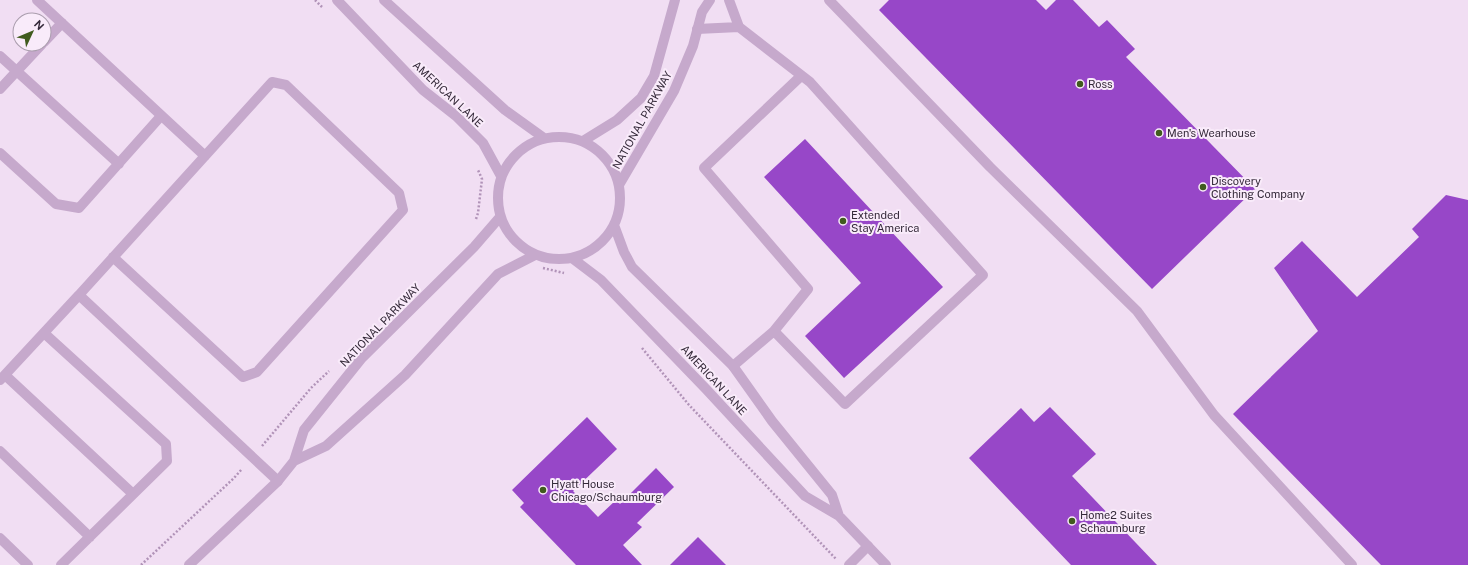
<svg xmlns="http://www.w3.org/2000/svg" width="1468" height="565" viewBox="0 0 1468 565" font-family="'Public Sans',sans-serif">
  <rect width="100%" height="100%" fill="#f1def3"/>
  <path fill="#9747c8" d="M889,0H1036L1046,10L1056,0H1073L1099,27L1107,20L1135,49L1126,57L1255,189L1152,289L879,10Z
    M805,139L943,287L844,378L805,336L861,283L764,177Z
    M1446,195L1468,200V565H1381L1233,414L1318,331L1274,268L1302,241L1357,297L1419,237L1412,229Z
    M1050,407L1096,454L1072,476L1157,565H1071L969,458L1021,408L1034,422Z
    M587,417L617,449L573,491L598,517L616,500L620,504L656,468L674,487L637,523L642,527L623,545L642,565H576L520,507L524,503L512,490Z
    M698,537L726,565H670Z"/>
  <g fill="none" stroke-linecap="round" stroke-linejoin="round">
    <path stroke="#b193b8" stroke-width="2.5" stroke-dasharray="2 2" stroke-linecap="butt" d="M315,0L322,7
      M476,219L478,213L482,179L478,170
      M543,268L564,273
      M642,348L689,405L836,559
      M262,446L311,388L329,371
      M141,565L234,478L242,469"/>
    <path stroke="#c6a9cc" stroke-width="10" d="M37,0L205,156
      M729,0L739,27L810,82L983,275L845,404L774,331L733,366
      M829,0L990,167L1137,311L1214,415L1352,565
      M697,29L739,27
      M44,42L62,23
      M0,56L119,164
      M0,89L42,44
      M0,153L56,204L79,208L161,116
      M79,295L272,82L286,85L399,193L403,210L257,372L243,377L113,257
      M774,331L808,289L704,168L801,76
      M44,333L166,444L167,461L61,565
      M5,375L133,494
      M0,380L79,295L278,481
      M0,451L90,537
      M0,538L28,565
      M849,565L868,546"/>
    <path stroke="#c6a9cc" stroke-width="10" d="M337,0L423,90L456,116L483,143L501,176
      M384,0L505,110L544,138
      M498 198a61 61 0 1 1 122 0a61 61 0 1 1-122 0Z
      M583,141L617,120L641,98L654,76L675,0
      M619,185L674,91L693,46L702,12L710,0
      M614,225L624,252L632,267L733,366L772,421L832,495L839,516
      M572,258L601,280L706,389L805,496L839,516L886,565
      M294,461L326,446L405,375L498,274L535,255
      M189,565L278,481L294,461L304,430L361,359L474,247L500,217"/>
  </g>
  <g fill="#405b1e" stroke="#f9ebfa" stroke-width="1.5">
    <circle cx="1080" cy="84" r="4"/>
    <circle cx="1159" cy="133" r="4"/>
    <circle cx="1203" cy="187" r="4"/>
    <circle cx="843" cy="221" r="4"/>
    <circle cx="543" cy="490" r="4"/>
    <circle cx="1072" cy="521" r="4"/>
  </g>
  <g text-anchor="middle" stroke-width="4" stroke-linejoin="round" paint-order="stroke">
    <g font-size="11" fill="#342939" stroke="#f9ebfa" text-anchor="start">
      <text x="1088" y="88">Ross</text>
      <text x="1167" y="137">Men's Wearhouse</text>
      <text x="1211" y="185">Discovery<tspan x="1211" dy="13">Clothing Company</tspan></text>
      <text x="851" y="219">Extended<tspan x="851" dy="13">Stay America</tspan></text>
      <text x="551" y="488">Hyatt House<tspan x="551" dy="13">Chicago/Schaumburg</tspan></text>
      <text x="1080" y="519">Home2 Suites<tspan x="1080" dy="13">Schaumburg</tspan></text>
    </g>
    <g font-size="11" fill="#342939" stroke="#f9ebfa">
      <text transform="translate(448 94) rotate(43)" y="4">AMERICAN LANE</text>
      <text transform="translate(642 120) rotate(-61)" y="4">NATIONAL PARKWAY</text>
      <text transform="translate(380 325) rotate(-46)" y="4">NATIONAL PARKWAY</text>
      <text transform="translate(714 380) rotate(47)" y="4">AMERICAN LANE</text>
    </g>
  </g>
  <g transform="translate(32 32) rotate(46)"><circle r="19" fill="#f9ebfa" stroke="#aa9dad"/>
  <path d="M0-3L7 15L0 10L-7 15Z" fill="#405b1e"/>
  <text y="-6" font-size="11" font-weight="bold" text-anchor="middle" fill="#342939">N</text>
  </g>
</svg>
